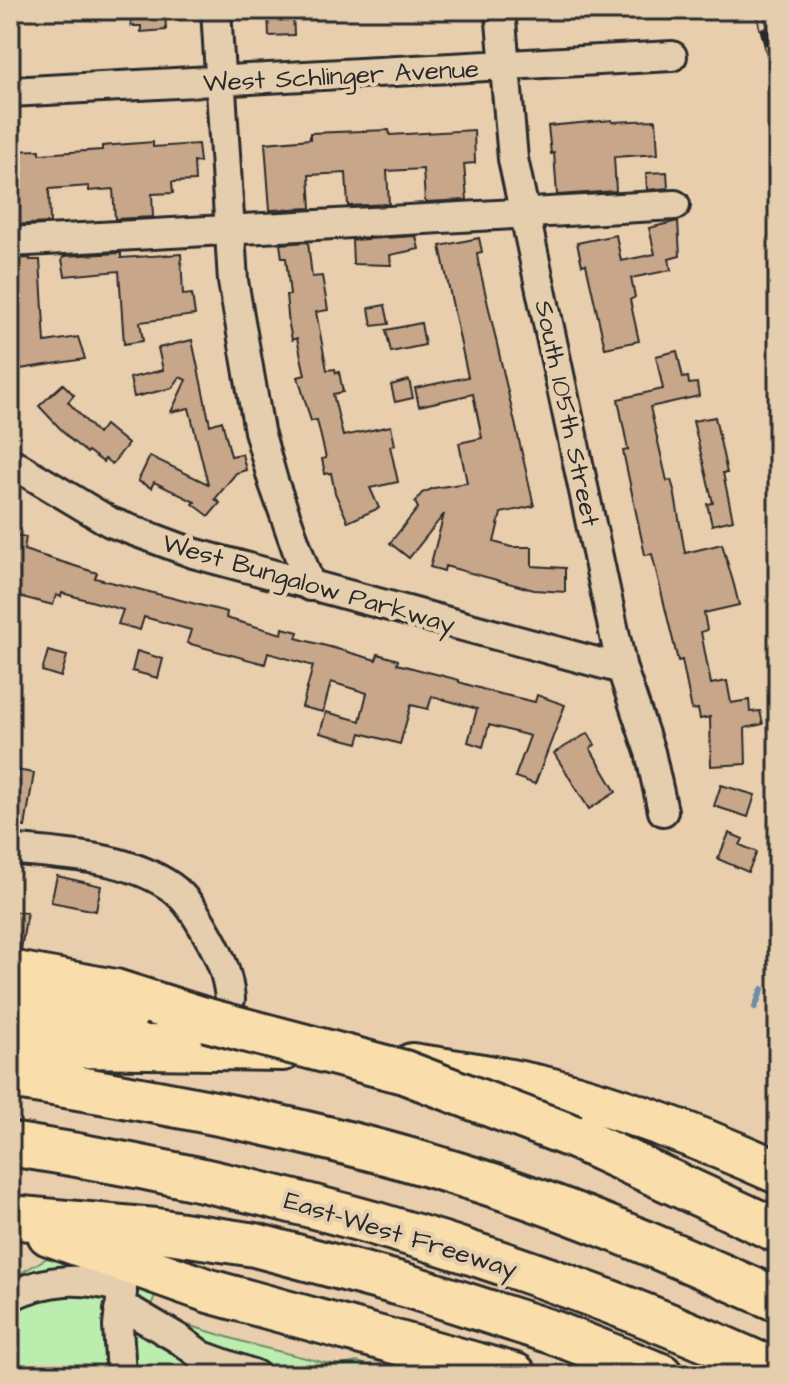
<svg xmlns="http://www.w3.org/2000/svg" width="788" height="1385" viewBox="0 0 788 1385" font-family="'Architects Daughter',sans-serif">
  <rect width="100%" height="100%" fill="#e9cead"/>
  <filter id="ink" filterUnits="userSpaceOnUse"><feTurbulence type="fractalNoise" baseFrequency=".0125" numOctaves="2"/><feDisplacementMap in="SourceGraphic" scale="16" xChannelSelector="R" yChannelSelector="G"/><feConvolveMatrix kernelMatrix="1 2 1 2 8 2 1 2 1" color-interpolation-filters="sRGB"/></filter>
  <g filter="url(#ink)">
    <path fill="#bbeeae" stroke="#738c6c" stroke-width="2" d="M56,1253L158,1288L148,1313L257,1346L338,1366L357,1362L400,1375H10V1279Z"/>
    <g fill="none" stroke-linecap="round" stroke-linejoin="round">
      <path stroke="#6d8ca5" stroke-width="6" d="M755,1007L762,989"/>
    </g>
    <path fill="#c8a68a" stroke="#2b2b2b" stroke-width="2" d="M130,10H165L166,30L141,32V26H131Z
      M268,10H293L294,35L269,36Z
      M612,120V122L656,120L658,154L614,157L616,191L557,195L554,153L551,154L548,126Z
      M389,130L390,135L474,130L475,163L464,164L467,200L425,202L423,169L387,171L389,204L348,206L346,173L309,175L311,208L270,210L265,143L310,139V133Z
      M153,142V147L198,144L200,162H194L195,181L172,182L173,193L152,194L153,217L115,219L113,189L89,191V186L49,189L50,223L10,225V151L40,150V154L102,150V146Z
      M667,172L668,188L647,190L646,173Z
      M678,221L680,256L669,259L671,270L631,278L635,297L630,300L639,341L605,348L586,264L582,265L577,243L616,235L621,261L655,254L649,228Z
      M416,236L419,249L390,255L391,265L353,264L352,240Z
      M479,238L482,252L477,253L478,261L534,506L501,513L494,542L511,547H532V566L565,568V592L534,590L445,566L444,571L430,567L444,514L409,558L390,543L418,508L415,502L422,493L434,488L467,483L459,443L482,438L473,394L419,406L415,388L468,377L440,246Z
      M308,242L312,277L322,276L328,310L316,312L327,370L335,369L336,373L339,372L343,392L333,394L343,436L391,426L395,445L390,446L398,482L370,488L379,508L348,522L335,493L331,473L325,474L322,459L326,458L317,420L311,421L298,377L305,375L297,338L292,340L289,325L286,295H290L286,258H282L280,244Z
      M121,253V258L181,254L183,295L192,294L195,315L140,322L143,341L124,344L119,271L65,276L62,259L64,256Z
      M30,258V260H40L45,342L78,337L85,359L20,369L19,362L13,363L10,259Z
      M385,305L389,324L372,326L369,308Z
      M421,323L425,345L391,352L386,330Z
      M192,340L210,425L222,421L231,456L242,454L246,470L236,473L215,499L220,503L209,516L193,504L195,502L154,482L151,488L138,481L150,456L208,484L189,408L171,412L186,380L180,377L172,388L134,397L130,378L163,370L158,348Z
      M677,351L683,378L688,377L689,384L697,383L699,396L650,407L667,481L671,480L674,490L685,553L722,544L734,585L739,605L704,613L707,630L701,632L711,684L727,681L731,703L749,700L750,712L760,711L763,724L745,728L746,764L711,766L710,717L700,719L698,709L692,710L682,660L678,661L652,554L645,555L623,451L628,450L618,399L663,389L656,356Z
      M409,380L413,398L395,402L391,385Z
      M63,384L74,395L68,402L98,434L105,425L128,444L112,464L105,459L103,462L88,451L87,453L71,440L39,406Z
      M715,417L727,473H723L733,520L712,525L707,504L713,503L693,421Z
      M10,534L26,537L24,550L97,573L95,578L227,612L226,618L282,634L283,628L298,632L296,638L330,647L376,660L378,654L398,660L397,664L459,680V682L492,692L535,702L537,695L565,705L535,784L515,777L530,736L489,725L483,747L468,742L477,709L432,696L428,709L411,705L400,744L361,733L358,743L320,733L326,712L360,721L367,693L331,682L323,712L302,707L313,666L268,653L265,664L187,643L191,630L144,617L140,630L118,624L123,610L62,593L61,597L56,595L53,605L10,594Z
      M48,651L67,656L61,677L42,671Z
      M137,651L163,659L158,678L132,671Z
      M588,733L595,745L590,748L616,792L589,809L554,753Z
      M10,769L34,773L25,827L10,824Z
      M721,785L755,795L748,817L714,806Z
      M729,833L743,839L740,845L757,852L748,872L718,859Z
      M57,876L101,886L96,911L51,902Z
      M10,911L27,913L21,950L10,949Z"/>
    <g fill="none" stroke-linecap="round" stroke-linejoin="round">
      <g stroke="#2b2b2b" stroke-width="34">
        <path id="minor" d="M216,10L233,281L259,431L273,481L310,586
          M500,10L513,159L622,669L650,752L663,811
          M10,92L672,56
          M10,242L675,205
          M10,462L110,522L193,553L622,669
          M10,849C63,855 125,855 171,887C187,898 199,919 208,935C220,956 228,975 230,999
          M10,1296C48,1278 82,1277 122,1288
          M119,1310L133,1312L179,1339L202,1356L255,1375
          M121,1375L118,1326L122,1292"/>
      </g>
      <g stroke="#2b2b2b" stroke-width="48">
        <path id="highway" d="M10,972L115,991L207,1020
          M10,1009L126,1015
          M10,1045L283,1049
          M412,1065C459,1072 506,1079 552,1090C630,1110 704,1139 778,1172
          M10,1077C162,1101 314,1129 461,1175C570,1208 674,1254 778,1300
          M574,1137L778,1231
          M10,1144C278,1185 532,1260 778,1372
          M10,1217L156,1230L255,1245L408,1286L555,1333L661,1375
          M49,1234L209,1291L515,1375"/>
      </g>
      <use href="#minor" stroke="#e5ceae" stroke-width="28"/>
      <use href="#highway" stroke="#f9deab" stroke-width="42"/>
      <g stroke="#2b2b2b" stroke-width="9">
        <path id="rail" d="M759,10L778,84
          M776,10L778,17"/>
      </g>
      <use href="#rail" stroke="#e5ceae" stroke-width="6" stroke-dasharray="18" stroke-linecap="butt"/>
      <g stroke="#2b2b2b" stroke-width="48" stroke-linecap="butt">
        <path id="highway-bridge" d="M207,1020L404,1072L574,1137"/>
      </g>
      <use href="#highway-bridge" stroke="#f9deab" stroke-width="42"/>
    </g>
  </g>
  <g text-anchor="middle" stroke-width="8" stroke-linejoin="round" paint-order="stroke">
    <g font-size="26" fill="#2b2b2b" stroke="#e5ceae">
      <text transform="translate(341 75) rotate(-3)" y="9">West Schlinger Avenue</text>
      <text transform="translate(568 413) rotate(78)" y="9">South 105th Street</text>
      <text transform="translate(309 583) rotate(16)" y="9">West Bungalow Parkway</text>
      <text transform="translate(401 1234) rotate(17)" y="9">East-West Freeway</text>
    </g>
  </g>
  <rect width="788" height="1385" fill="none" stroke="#e5ceae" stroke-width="40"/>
  <rect x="20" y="20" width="748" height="1345" fill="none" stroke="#2b2b2b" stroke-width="3" filter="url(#ink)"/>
</svg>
